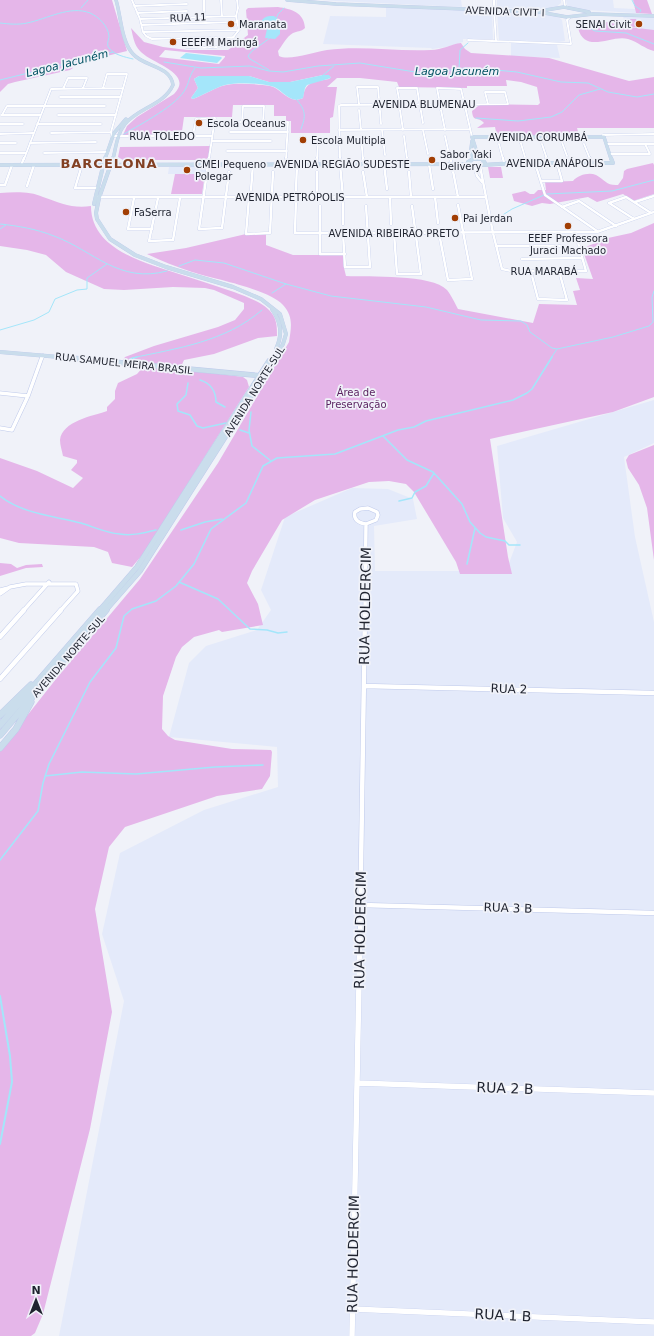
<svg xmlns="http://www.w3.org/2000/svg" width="654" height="1336" viewBox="0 0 654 1336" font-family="'DejaVu Sans',sans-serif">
  <rect width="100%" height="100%" fill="#f0f2f9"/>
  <path fill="#e4eafa" d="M322,0H461L462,7L336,1Z
    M497,0H561V3L556,7L549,9L500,8L497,7Z
    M566,0H613L614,8L635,9L636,13L587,10L569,7L567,5Z
    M386,7L490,11L492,12L493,39H463V42L446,47L432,49L431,48L323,44L330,16L386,17Z
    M497,11L543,13L557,16L562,20L565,41L558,42L499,40Z
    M623,16L654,17V32L627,31Z
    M511,42L557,45L560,58L511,56Z
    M187,165H206L205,174H168L169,167Z
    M654,400V443L624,457L635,537L654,622V1336H59L124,1001L102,934L120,853L204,810L278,787L277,747L169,737L189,663L206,646L257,630L271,610L261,590L285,517L352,488L388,489L413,499L417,519L374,526L375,571H506L517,542L503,518L497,446Z"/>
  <path fill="#e5b6e9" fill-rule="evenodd" d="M0,0H112L127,51L70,65L73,68L70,70L15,82L8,84L0,92Z
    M633,0H647L652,14L636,13Z
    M278,7C291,9 304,12 305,28C301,32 297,31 293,33C286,37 282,46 278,51L279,56C289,61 315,52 327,50C362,45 396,52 431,50C442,50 451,44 461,43L465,49L471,53L549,58L629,81L654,77V128H577L579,135L497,136L495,127L477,128L484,123C478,116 473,123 472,111L478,106L483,104L538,105L540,103L537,87L521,82L506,80L507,86H467V88L399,87L397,82L360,78H337L327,87H337L333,117L330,118V133H291V121H286V116H274V105H233L232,117H184L182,131H167L166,134L123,135L127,126L137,117L174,94C195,73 150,63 140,51C134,45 133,36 131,28L144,42L163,47L187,50H228L248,35L246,10L248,8ZM165,50L225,56V57L219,64L159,57ZM323,75L331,77L329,79C314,82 305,81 303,98C289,105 281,88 270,86C258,84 234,82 222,86C213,89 203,95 193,99L191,98L198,88L194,79L199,76H249L269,82H290Z
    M625,19H636L638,27H629L654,30V51C645,49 638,42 628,39C612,34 585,55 578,28L581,23L596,20L626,26Z
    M210,146L208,158L204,160H123L118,157L120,147Z
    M653,163L654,165V194L633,201L623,194L597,202L588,197L550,204L542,203L532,206L514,201L512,194L525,191L530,194H534L538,190H546L545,182L573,181C578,175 589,172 596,175C605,180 607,186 618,185L623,178L624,171L627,169Z
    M488,167H501L503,178H490Z
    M175,174H205L202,194H171Z
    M0,193C14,192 30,191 43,197C60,203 73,209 91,206C91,250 146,263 179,274C198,280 216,286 234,292C247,297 266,303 273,315C277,322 277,328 277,336L258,338L214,354L184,360L180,369L243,377L247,380L249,387L143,554L132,567L112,563L108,552L94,547L19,543L0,538V458L37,471L73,488L83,478L71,470L77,463V460L63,456C62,451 60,445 60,440C62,421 93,416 107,411V407L115,399V391L118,383L137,374L145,365L124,361L123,360L125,357L154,346L218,327L235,320L244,309V303L214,290L205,288L173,287L124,290L104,289L66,272L46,255L27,250L0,246Z
    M654,223V397L613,412L490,439L508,557L512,574H460L456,562L414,492L406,484L389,481L369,482L315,500L282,520L252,571L247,583L258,604L263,625L222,632L219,630L194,637L182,647L176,657L163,696L162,729L168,736L175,740L232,749L271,750L272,752L270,776L262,789L217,796L125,827L109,847L95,909L112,1012L90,1129L43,1314L35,1333L31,1336H0V750L56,679L140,579L218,463L289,342C291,328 294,317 283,305C269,289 214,279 192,272C177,267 161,261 147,254L186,248L246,234H266V245L293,255H343L344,268L346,276C369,277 432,274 447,290C451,295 455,303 458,309L533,323L539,304L577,305L573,291L580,290L576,278L593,279L583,251L588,246L608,238L631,233Z
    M654,445V560L647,508L639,485L628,468L626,460L629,455Z
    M0,563L11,564L17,568L26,565L42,564L43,567L26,568L0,576Z"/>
  <path fill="#a4e6fa" d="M274,16L280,21V34L275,39L265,38L267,29L261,22C264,16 268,16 274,16Z
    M186,53L221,57L222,58L217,63L180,58Z
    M323,75H329L331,78L307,85L305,88L303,98C289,105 282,88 271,86C259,83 236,82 225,85C214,88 204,95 193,99L191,98L198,88L194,79L199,76H249L269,82H290Z"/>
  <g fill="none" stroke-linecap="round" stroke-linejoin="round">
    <path stroke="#a4e6fa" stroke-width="1" d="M632,0L635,6L641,10L640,12
      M81,8L88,0
      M276,19L278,14L284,8
      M0,23C9,24 18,25 27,23C47,19 70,5 90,13C99,17 108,26 109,36C109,40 106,44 109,48C114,55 125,57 133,59
      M580,23L595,31L626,33L654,44
      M164,62L201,68L250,66L269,71L283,72L318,66L360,63L415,72H435L465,68L485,69L517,72L561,82L588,83L608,92L637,97L654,94
      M459,69L460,50L468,43
      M269,70L250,59L248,56L252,51L270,38
      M322,76L334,66
      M0,80L113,52
      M296,99C306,110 306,116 301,129
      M476,118L518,121L551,117L562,112L579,95L600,89
      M124,134C141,124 178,105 186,88C190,80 189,76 195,68
      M547,194L612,191L654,180
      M498,218L512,209L544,195
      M0,224C19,226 36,229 54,236C94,251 119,284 167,271
      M0,229L6,225
      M179,266L195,260L224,263L286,284L331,296L426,307L481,320L521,321L527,325L530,332L552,348L557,349L613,337L649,326L653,322L652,297L654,291
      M272,293L286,284
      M0,330L34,320L49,312L55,299L77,290L87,289V278L107,264
      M132,358C178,348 225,342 262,310
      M551,358L557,349"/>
    <path stroke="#a4e6fa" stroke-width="1.5" d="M130,359L137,357
      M200,380C210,383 216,391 216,402L225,407
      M188,383L186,395L177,404L178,411L190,415L197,426L203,428L226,423
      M251,412L249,430L252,446L271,461
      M240,430L249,433
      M383,436L407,460L433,472L462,504L470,522L480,533L486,537L505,541L509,545H520
      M0,496C23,514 54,516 81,523C94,527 106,533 120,534C132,536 144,533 156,530
      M399,501L412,498L415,492L426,486L434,473
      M181,530L205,522L222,519
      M467,564L475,528
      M179,582L218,599L250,629L267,630L278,633L287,632
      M45,776L82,772L136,774L215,767L263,765
      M0,860L38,811L43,783L49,764L90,682L116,648L124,616L132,609L156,601L176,586L194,564L211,529L246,503L263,466L277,458L335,454L398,430L414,427L426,421L513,400L527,393L532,389L552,357"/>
    <path stroke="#a4e6fa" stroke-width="2" d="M0,996L10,1056L12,1082L0,1144"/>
    <g stroke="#bfcaeb" stroke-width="2.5">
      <path id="street-far4" d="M132,0L140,19L143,32L146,36L152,39L234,37
        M204,0V19
        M221,0L222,16
        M494,0V9
        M564,0L565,6L568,8
        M134,6L187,4
        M494,11L496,41
        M137,13L187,11
        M140,19L236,16
        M142,25L237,22
        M143,32L239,30
        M186,38V47C211,48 223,52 239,30L236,16L238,8L237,0
        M468,40L571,44L567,20L570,17
        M103,88L107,74H127L111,132
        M63,89L68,78H87L83,88
        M60,97H121
        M359,104L357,87H378L381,124
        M400,104L397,88H417L423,123
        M440,104L437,88L461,89L472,137
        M359,110L361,130
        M400,110L403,130
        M441,110L445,130
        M1,115H41
        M2,115L7,106H105
        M58,115H116
        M215,122H288L286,159
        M242,122L243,106H264L263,122
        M0,124H23
        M37,124H101
        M339,130L470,129
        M382,130L385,155
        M423,130L428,154
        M111,132L112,136H212
        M230,132H288
        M51,133L111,132
        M0,134L33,133
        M193,135L196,119L215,118L209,159
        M404,136L407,159
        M445,136L450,159
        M361,137L363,159
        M519,137L525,157
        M560,137L567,156
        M604,137L603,135L654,134
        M212,141H271
        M0,143H16
        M30,143L96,142
        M499,144L503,159
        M542,144L547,159
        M584,144L590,159
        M607,144H654
        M227,151H287
        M0,153H26
        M44,153L108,152
        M610,154H650L645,144
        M24,159L51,89L123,88
        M317,159L318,143L339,144
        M340,159L339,106L341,105L508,104L505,92H485L488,104"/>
    </g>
    <g stroke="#bfcaeb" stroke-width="3">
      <path id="street-far3" d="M209,158L199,229L222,228L229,172
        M340,158V162
        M363,158L364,164
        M407,158V161
        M450,158L451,161
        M503,158L504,163
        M546,158L548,163
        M590,158L592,163
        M317,162V158
        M22,163L24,158
        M535,163L545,195L597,231
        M282,164L286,163V158
        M340,164L343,197V224
        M384,164L387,189
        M429,164L433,189
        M82,165L75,188H98
        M474,166L477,176L482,182
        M480,166L493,233L502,269L511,271H586L575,232
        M453,171L458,197
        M317,172V197
        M363,172L367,197
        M409,172L411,197
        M541,181H562L557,163
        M0,185H5L12,165
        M27,186L34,165
        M251,190L253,164
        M296,190L297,164
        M96,197H486
        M390,197L391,224
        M435,197L438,223
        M134,198L128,229H152
        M158,198L149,241L173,240L180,198
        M249,198L246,234L270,233L273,172
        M296,198L295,233L597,232L654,212
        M635,202L654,196
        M609,203L626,197L651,213
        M609,203L634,219
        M320,206V254H345
        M562,207L579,201L616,226
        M343,233L345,267H370L366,206
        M394,233L397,274H421L412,206
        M439,233L448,280L472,279L458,205
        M496,246H564
        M522,259L582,258
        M531,272L538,299L567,300L559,271
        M42,358L43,355"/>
    </g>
    <g stroke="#bfcaeb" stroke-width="4.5">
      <path id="street-far2" d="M0,393L28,396
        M0,428L12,430L28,396L42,357
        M368,508L377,512L378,515L376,520L366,524C359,523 353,520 355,512L360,509Z
        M0,590L8,588
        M0,594L10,587L26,584H76L78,591L60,611
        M23,611L49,582
        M365,611L366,524"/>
    </g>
    <g stroke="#bfcaeb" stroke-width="5.5">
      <path id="street-far1" d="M0,637L24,610
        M0,679L61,610
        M364,686L654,693
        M361,905L654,913
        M360,932L365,610"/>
    </g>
    <g stroke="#bfcaeb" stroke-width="6">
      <path id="street" d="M357,1083L654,1093
        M352,1309L654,1322
        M352,1336L360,931"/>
    </g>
    <g stroke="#bfcaeb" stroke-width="3.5">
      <path id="secondary-far3" d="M287,0L336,4L539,12L567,17L593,14L654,16
        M546,10L564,7L589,12
        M472,141L471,149L473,159
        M105,159L114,133L126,119
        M113,159C116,147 117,134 125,124C138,108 164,105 173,85C170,65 144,67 133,54C121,41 121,16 116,0
        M479,159L472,137H604L611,159"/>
    </g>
    <g stroke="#bfcaeb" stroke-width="4">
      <path id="secondary-far2" d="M113,158L99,198L96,213L97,219L110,239L135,255L166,267L233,287L261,299L280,314L286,334L283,344L275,358
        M479,158V159
        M473,159H482L485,163C479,166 473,167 468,162Z
        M0,165L469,164
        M483,165L513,163H613L611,158
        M94,204L105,158
        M272,309C281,322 283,334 276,349
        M0,352L71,358"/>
    </g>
    <g stroke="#bfcaeb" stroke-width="5.5">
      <path id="secondary-far1" d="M60,357L263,376
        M99,611L137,567L269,361
        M105,611L140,571L276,357"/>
    </g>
    <g stroke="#bfcaeb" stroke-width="7">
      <path id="secondary" d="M0,715L31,685
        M0,725L100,610
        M0,735L106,610
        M0,748L16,729L31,702"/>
    </g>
    <use href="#street-far4" stroke="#fff" stroke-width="2"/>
    <use href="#street-far3" stroke="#fff" stroke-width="2.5"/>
    <use href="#street-far2" stroke="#fff" stroke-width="3.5"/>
    <use href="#street-far1" stroke="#fff" stroke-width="4.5"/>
    <use href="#street" stroke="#fff" stroke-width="5.5"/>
    <use href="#secondary-far3" stroke="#caddec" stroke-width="3"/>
    <use href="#secondary-far2" stroke="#caddec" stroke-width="3.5"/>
    <use href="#secondary-far1" stroke="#caddec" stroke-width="4.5"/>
    <use href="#secondary" stroke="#caddec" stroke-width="6"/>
  </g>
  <g fill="#a13e04" stroke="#f0f2f9" stroke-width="1.5">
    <circle cx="231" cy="24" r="4"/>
    <circle cx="639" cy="24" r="4"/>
    <circle cx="173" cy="42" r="4"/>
    <circle cx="199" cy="123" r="4"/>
    <circle cx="303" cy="140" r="4"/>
    <circle cx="432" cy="160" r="4"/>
    <circle cx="187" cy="170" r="4"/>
    <circle cx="126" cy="212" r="4"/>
    <circle cx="455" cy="218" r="4"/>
    <circle cx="568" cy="226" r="4"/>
  </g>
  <g text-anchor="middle" stroke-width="3.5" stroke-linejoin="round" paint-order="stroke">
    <g font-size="10" fill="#1f232f" stroke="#f0f2f9">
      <text transform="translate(505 11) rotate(2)" y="4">AVENIDA CIVIT I</text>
      <text transform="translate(188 17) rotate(-2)" y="4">RUA 11</text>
      <text x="424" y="108">AVENIDA BLUMENAU</text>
      <text x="162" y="140">RUA TOLEDO</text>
      <text x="538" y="141">AVENIDA CORUMBÁ</text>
      <text x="555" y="167">AVENIDA ANÁPOLIS</text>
      <text x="342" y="168">AVENIDA REGIÃO SUDESTE</text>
      <text x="290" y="201">AVENIDA PETRÓPOLIS</text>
      <text x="394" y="237">AVENIDA RIBEIRÃO PRETO</text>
      <text x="544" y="275">RUA MARABÁ</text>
      <text transform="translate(124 363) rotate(6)" y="4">RUA SAMUEL MEIRA BRASIL</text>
      <text transform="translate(254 391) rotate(-58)" y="4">AVENIDA NORTE-SUL</text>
      <text transform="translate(68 656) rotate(-49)" y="4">AVENIDA NORTE-SUL</text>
    </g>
    <g font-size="10" fill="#1f232f" stroke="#f0f2f9" text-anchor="start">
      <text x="239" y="28">Maranata</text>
      <text x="631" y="28" text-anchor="end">SENAI Civit</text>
      <text x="181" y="46">EEEFM Maringá</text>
      <text x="207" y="127">Escola Oceanus</text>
      <text x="311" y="144">Escola Multipla</text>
      <text x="440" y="158">Sabor Yaki<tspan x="440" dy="12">Delivery</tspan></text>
      <text x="195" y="168">CMEI Pequeno<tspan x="195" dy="12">Polegar</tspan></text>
      <text x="134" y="216">FaSerra</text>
      <text x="463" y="222">Pai Jerdan</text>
      <text x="568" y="242" text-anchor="middle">EEEF Professora<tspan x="568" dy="12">Juraci Machado</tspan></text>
    </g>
    <g font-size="10" fill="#581f5e" stroke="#f0f2f9">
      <text x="356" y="396">Área de<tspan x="356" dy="12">Preservação</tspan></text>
    </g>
    <g font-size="11" font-style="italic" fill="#015162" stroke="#f0f2f9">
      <text transform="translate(67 63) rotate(-14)" y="4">Lagoa Jacuném</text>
      <text x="457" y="75">Lagoa Jacuném</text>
    </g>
    <g font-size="12" fill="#1f232f" stroke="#f0f2f9">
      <text transform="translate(509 689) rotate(2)" y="4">RUA 2</text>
      <text transform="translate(508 908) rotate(2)" y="4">RUA 3 B</text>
    </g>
    <g font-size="13" font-weight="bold" letter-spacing="1" fill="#824023" stroke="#f0f2f9">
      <text x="109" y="168">BARCELONA</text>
    </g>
    <g font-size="14" fill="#1f232f" stroke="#f0f2f9">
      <text transform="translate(365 606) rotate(-89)" y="5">RUA HOLDERCIM</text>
      <text transform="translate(360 930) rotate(-89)" y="5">RUA HOLDERCIM</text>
      <text transform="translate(505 1088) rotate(2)" y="5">RUA 2 B</text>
      <text transform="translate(353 1254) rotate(-89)" y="5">RUA HOLDERCIM</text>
      <text transform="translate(503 1315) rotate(3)" y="5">RUA 1 B</text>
    </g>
  </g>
  <g transform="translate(36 1300)" stroke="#f0f2f9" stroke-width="3" paint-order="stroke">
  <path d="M0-3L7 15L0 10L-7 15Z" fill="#1f232f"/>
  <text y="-6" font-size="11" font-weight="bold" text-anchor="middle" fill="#1f232f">N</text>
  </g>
</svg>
